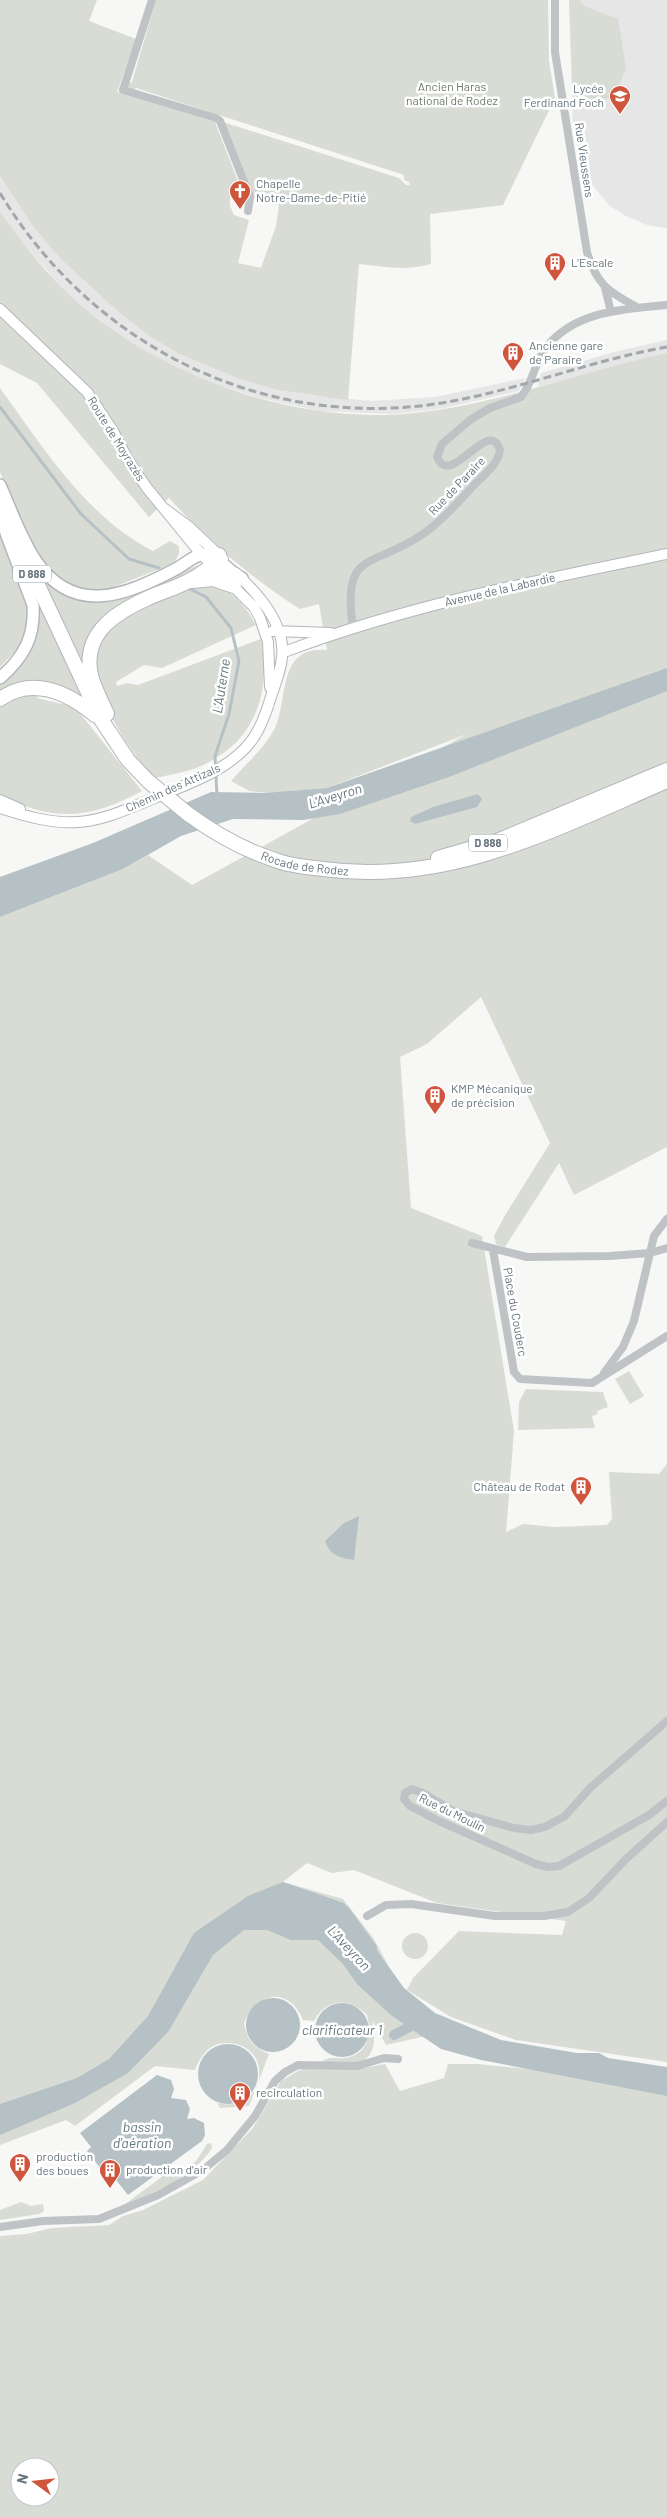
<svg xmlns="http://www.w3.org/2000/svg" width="667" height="2517" viewBox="0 0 667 2517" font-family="Barlow,sans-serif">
  <rect width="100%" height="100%" fill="#f7f7f5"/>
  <path fill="#e5e6e5" d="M569,0H667V228L647,225L626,216L610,206L593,186L583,167L573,128Z
    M0,176L32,225L121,314L148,335L179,354L240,379L277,390L310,395L371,401L435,397L525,378L519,391L440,409L393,414L320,411L260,398L204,381L154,357L122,337L89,313L63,289L18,237L0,212Z
    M667,340V353L538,387L541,373L618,351Z"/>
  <path fill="#d8dcd5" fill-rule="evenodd" d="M0,0H97L89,21L136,39L117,92L215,122L239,184V188L230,189V206L234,215L249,220L238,263L261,268L276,226L279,205L255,202L248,182L243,177L223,122L399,178L406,185H410L409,182L404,180V175L136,88L134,90L127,88L129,83L132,82L156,0H548L549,61L555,98L503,205L430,214L431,264C407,271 384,267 359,264L348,400L277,390L240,379L179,354L148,335L121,314L61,259L32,225L0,176Z
    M569,0H580L584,6L618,19L626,68L614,97L573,103Z
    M0,212C26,248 55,285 90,313C176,382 303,425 414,413C500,404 583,371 667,353V1147L574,1195L559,1163L505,1247L496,1244L494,1236L504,1217L550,1143L481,997L427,1044L400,1057L411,1208L482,1236L514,1431L506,1532L523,1524L555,1527L607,1525L612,1519L609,1472L659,1474L667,1464V2062L516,2040L451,2017L407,1990L413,1978L459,1931L562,1935L566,1921L437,1903L354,1870L332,1873L307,1863L283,1882L343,1899L374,1939L426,2036L386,2045L372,2020C381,2062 361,2069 322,2061C331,2056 336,2059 345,2058C368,2055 372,2033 367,2015C350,1997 326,1998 314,2021L303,2020C290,1986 256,1991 244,2023C247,2040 253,2048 269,2054L249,2106L220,2108L217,2103C269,2115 275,2041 225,2043C209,2043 200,2057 195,2070L155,2066L75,2126L66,2120L0,2145V917L123,869L148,855L192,885L467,734L327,788L269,793L249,791L231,781C247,762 268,746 277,723C288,693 279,646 327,650L319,604L300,609C250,577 209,542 169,498L149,517L37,383L0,364Z
    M0,388C43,447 86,517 153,551L170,541L179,546V554L174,563L109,589H79L57,579L42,561L33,545L0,472Z
    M0,530C11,558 35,604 26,633C21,647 10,657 0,667Z
    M204,563L206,567L115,609L85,670L43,581L73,597L87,601L113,599Z
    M213,581C233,593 245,604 256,625L162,668L144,665L116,682L117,686L127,683L138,685L261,639C272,696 253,746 196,768C183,773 168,775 155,778C125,749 78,674 104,633C116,615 191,586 213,581Z
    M39,603L82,698L62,688L0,694V683L11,674L36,604Z
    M38,692L37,698L75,707L142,791C89,819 56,823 0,795V706L22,695Z
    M629,1371L644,1396L630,1404L615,1379Z
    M526,1389L603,1392L608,1407L597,1411L598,1414L592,1416L595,1428L518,1430L519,1402Z
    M402 1946a13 13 0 1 1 26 0a13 13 0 1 1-26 0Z
    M385,2064L400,2091L444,2078L448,2064H477L667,2083V2517H0V2236L27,2234L51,2228L109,2225L123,2216L143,2210L203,2180L252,2129L281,2081L298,2071L310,2066L364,2068ZM20,2467H50V2497H20Z
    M211,2143L212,2148C193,2178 153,2192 121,2207L167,2173L174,2177L196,2161L207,2144Z
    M21,2202L31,2206L43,2204L44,2211L39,2214L0,2220V2210Z"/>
  <path fill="#b6c1c5" d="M667,668V691L449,777L340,814L303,820L233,819L181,836L123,869L0,917V877L93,843L211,792L264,793L327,788Z
    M478,794L482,799L477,807L415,824L410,821L411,817L433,807Z
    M359,1516L354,1560C339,1558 330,1555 325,1541L344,1523Z
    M283,1882L344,1903L349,1914L346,1917L360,1938H368L404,1988L435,2013L501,2040L577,2053H599L608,2058L667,2067V2096L481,2060L441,2049L392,2016L357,1984L343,1964L318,1940H291L267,1930H244L213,1955L168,2032L128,2073L75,2103L0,2135V2104L77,2078L109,2059L148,2016L194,1933L248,1896Z
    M246 2025a27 27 0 1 1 54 0a27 27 0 1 1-54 0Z
    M315 2030a27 27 0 1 1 54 0a27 27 0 1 1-54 0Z
    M198 2074a30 30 0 1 1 60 0a30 30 0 1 1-60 0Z
    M157,2075L171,2080L174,2089L171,2098L186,2100L190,2109L187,2119L194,2118L204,2123L205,2135L202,2141L128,2195L105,2166L101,2169L87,2151L91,2147L80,2133Z"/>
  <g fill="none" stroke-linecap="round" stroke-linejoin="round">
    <path stroke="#b6c1c5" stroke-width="3" d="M0,407L81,514L129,559L159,568
      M186,587L206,597L231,628L239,661L229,714L215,756L217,796"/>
    <path stroke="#b6c1c5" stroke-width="10" d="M339,1907L345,1911L372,1948
      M394,2035L419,2022"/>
    <g stroke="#b2b7ba" stroke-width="12">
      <path id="secondary" d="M0,309L87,392L113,431L128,460L147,488L201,554L254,607L260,618L268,642L270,687
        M165,509L188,526L223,559
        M273,631L331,633
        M283,650L287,651C409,605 539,580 667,554
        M0,800L20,809
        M0,808C25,816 52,824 78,822C106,820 132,807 157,797C185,785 215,775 238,755C256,740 263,722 270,700C274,686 281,672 282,657C286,624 258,594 236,573"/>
    </g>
    <g stroke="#b3b7ba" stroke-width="14">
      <path id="primary" d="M0,485C11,510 21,539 36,561C74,616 124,596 174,570C183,566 197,552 208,554C220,558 230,573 242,578
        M0,678C24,657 35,637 33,605L6,533L2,517"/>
    </g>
    <g stroke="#b3b6b9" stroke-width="16">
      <g id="highway">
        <path d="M0,504L100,718L128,760L148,781"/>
        <path d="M192,581L213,579L234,586"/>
        <path d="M0,699C33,676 68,693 95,715"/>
        <path d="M107,714C101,700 92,685 90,670C85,631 117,612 148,598C163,591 180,587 194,578C205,571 213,567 219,555"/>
        <path id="s1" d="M188,814C214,833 244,850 275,860C290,866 307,867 323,869C449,886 555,829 667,781"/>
        <path d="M438,858L497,841L667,770"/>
      </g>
    </g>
    <path stroke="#bfc3c6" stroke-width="8" d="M152,0L123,90L216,118L220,121L250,197L248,211
      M555,0V52L587,252C596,283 607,291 635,306
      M605,288L611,312
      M353,628C341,548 373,569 423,534C443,520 459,501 476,483C485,474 498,464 500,450C489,415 451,490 437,457L442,444L470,420L490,408L521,397C533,383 534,364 545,349C573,311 624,309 667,305
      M472,1243L527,1257L610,1256L650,1253L654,1236L667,1219
      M493,1250L514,1372L520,1379L592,1383L667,1336
      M604,1373L623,1347L634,1321L650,1253L667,1248
      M667,1721L591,1787L565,1816L545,1827L531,1830L514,1828L453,1811L423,1793L412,1789L405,1793L404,1799L410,1806L439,1821L536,1864L548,1867L559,1866L649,1815L667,1801
      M367,1916L386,1905L411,1904L495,1916H544L568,1912L589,1898L626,1859L667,1822
      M0,2227L43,2221L99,2219L158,2195L203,2170L227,2150L255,2116L275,2081L285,2072L298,2065L357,2066L384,2058L398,2059"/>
    <use href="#secondary" stroke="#fff" stroke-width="10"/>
    <use href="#primary" stroke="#fff" stroke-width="11"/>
    <use href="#highway" stroke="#fff" stroke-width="14"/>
    <path stroke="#a1a7ab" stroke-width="3" stroke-dasharray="8 4" stroke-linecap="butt" d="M0,193C90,342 254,427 428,405C510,394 586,361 667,347"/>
    <g stroke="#b3b6b9" stroke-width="16" stroke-linecap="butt">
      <path id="highway-bridge" d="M148,781L188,814"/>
    </g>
    <use href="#highway-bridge" stroke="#fff" stroke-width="14"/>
  </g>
  <defs>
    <g id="school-pin" transform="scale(1.125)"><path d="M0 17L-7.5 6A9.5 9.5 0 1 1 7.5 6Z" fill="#cf553d" stroke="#fff"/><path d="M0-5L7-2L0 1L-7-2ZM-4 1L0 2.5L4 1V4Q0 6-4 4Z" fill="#fff"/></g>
    <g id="church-pin" transform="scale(1.125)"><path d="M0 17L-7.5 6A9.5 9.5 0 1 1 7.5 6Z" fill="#cf553d" stroke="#fff"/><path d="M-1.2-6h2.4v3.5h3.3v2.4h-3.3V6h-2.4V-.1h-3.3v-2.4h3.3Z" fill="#fff"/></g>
    <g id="building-pin" transform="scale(1.125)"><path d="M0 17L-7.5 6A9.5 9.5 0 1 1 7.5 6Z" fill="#cf553d" stroke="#fff"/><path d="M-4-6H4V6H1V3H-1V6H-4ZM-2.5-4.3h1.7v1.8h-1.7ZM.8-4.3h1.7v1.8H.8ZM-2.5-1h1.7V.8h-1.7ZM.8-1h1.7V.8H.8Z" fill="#fff"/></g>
  </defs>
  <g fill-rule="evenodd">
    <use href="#school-pin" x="620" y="96"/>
    <use href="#church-pin" x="240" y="191"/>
    <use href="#building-pin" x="555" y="263"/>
    <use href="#building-pin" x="513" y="353"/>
    <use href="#building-pin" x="435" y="1096"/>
    <use href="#building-pin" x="581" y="1487"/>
    <use href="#building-pin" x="240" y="2093"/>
    <use href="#building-pin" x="20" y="2164"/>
    <use href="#building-pin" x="110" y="2170"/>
  </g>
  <g text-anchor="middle" stroke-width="5" stroke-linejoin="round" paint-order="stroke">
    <g fill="#fff" stroke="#949ea3" stroke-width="1">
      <rect x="13" y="565.5" width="38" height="17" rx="4"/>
      <rect x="469" y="834.5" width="38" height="17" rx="4"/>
    </g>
    <g font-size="11" font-weight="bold" fill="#66747c">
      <text x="32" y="578">D 888</text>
      <text x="488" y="847">D 888</text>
    </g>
    <g font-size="12" fill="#6d7a68" stroke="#fff">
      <text x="452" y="91">Ancien Haras<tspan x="452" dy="14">national de Rodez</tspan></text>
    </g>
    <g font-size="12" fill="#66747c" stroke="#fff" text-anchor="start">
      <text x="604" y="93" text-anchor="end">Lycée<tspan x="604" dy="14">Ferdinand Foch</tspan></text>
      <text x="256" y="188">Chapelle<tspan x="256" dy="14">Notre-Dame-de-Pitié</tspan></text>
      <text x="571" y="267">L'Escale</text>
      <text x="529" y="350">Ancienne gare<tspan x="529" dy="14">de Paraire</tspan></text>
      <text x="451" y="1093">KMP Mécanique<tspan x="451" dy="14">de précision</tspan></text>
      <text x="565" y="1491" text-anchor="end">Château de Rodat</text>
      <text x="256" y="2097">recirculation</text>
      <text x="36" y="2161">production<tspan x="36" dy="14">des boues</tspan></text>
      <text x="126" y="2174">production d'air</text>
    </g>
    <g font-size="12" fill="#66747c" stroke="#fff">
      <text transform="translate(584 160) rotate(82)" y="4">Rue Vieussens</text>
      <text transform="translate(116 439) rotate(58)" y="4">Route de Moyrazès</text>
      <text transform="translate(457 486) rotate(-46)" y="4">Rue de Paraire</text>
      <text transform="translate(500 590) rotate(-13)" y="4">Avenue de la Labardie</text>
      <text transform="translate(173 788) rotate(-24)" y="4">Chemin des Attizals</text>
      <text dy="4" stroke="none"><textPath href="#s1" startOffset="129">Rocade de Rodez</textPath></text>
      <text transform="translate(515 1312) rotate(80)" y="4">Place du Couderc</text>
      <text transform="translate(452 1813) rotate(26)" y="4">Rue du Moulin</text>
    </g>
    <g font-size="14" font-style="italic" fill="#66797e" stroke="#fff">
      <text transform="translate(221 686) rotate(-81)" y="5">L'Auterne</text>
      <text transform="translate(335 796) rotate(-17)" y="5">L'Aveyron</text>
      <text transform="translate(349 1948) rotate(47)" y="5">L'Aveyron</text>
      <text x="342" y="2035">clarificateur 1</text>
      <text x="142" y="2132">bassin<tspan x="142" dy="16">d'aération</tspan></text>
    </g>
  </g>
  <g transform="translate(35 2482) rotate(285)"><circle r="24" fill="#ffffff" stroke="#c2c7cb"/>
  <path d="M0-4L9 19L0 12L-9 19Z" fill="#cf553d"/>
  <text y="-8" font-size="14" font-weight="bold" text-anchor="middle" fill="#66747c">N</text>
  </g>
</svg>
